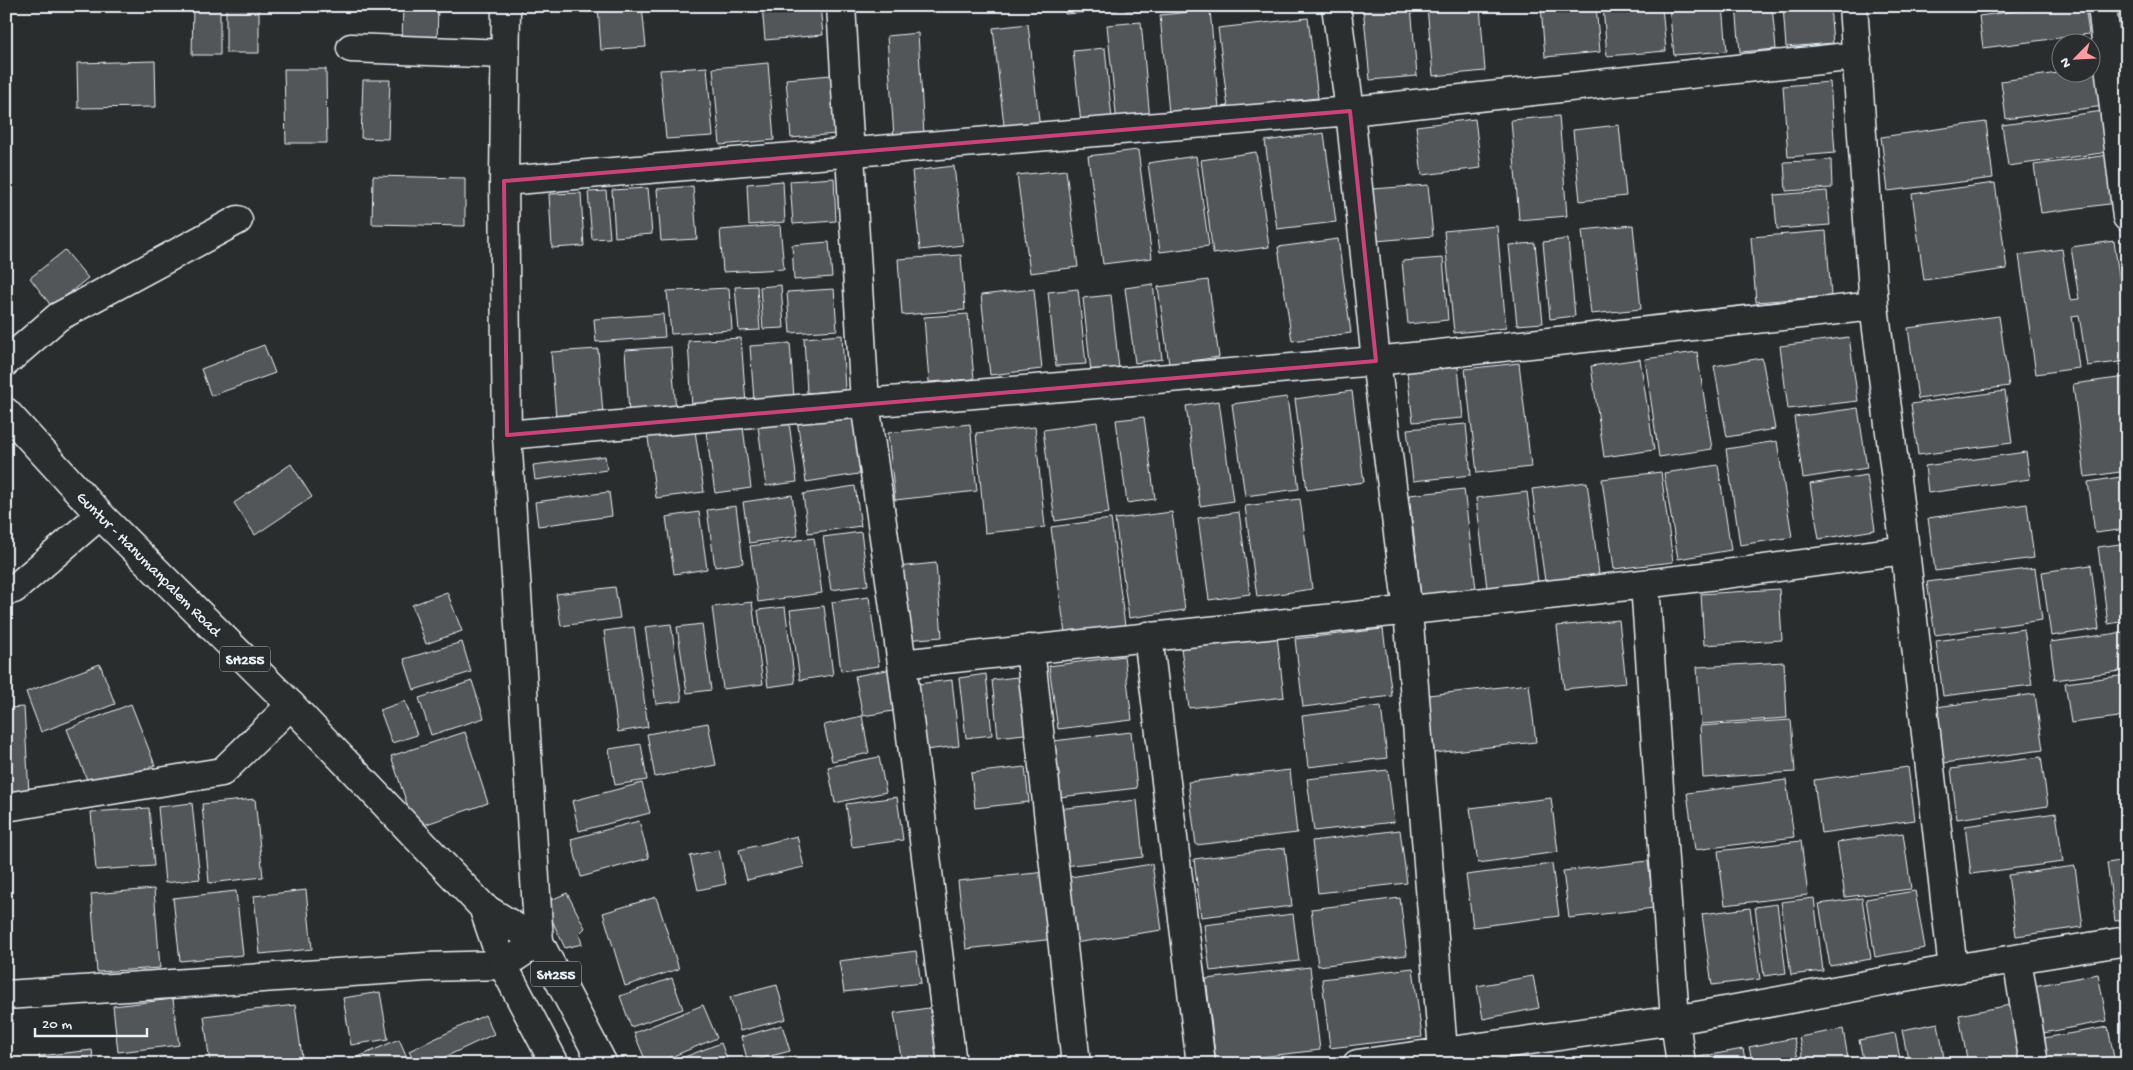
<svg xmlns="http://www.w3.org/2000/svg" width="2133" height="1070" viewBox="0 0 2133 1070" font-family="'Gochi Hand',sans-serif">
  <rect width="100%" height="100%" fill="#2a2d2e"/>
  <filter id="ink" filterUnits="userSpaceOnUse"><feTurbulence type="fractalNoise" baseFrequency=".02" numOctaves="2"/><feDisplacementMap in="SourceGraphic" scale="10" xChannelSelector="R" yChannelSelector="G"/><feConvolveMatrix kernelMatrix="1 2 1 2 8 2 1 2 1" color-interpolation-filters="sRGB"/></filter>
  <g filter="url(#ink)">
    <path fill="#535759" stroke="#e8f1f8" d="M193,6H220V55H192Z
      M226,6H259V53H226Z
      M403,6H438L437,43H402Z
      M598,6H642L646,47L601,50Z
      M762,6H820L823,35L765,40Z
      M997,6H1046L997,9Z
      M1064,6H1118V10L1065,14Z
      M1126,6H1178L1126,11Z
      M1363,6H1411L1417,76L1370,80Z
      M1427,6H1480L1485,71L1433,76Z
      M1541,6H1596L1600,52L1545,57Z
      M1603,6H1662L1666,51L1607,56Z
      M1669,6H1723L1727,51L1674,55Z
      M1736,6H1772L1776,49L1740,52Z
      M1783,6H1830L1833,43L1786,47Z
      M2052,6H2085L2089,34L1983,48L1979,16Z
      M1210,10L1219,108L1169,113L1160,15Z
      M1308,18L1318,98L1228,108L1218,28Z
      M1141,22L1150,120L1117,123L1107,25Z
      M1028,24L1040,129L1005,134L993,28Z
      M918,33L924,135L894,137L887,36Z
      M1105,48L1112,120L1081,123L1073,51Z
      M155,61L156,107L78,108L77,63Z
      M768,63L774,140L720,145L713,68Z
      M707,67L713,136L666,139L660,70Z
      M2099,68L2104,106L2006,119L2001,81L2065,72H2090V69Z
      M284,69H326L327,143H286Z
      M831,75L836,134L791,138L786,79Z
      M363,80H390L388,139L361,138Z
      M1830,82L1835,153L1788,157L1783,86Z
      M2103,111L2109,152L2008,166L2002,125Z
      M1559,116L1567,216L1519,220L1511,120Z
      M1475,119L1481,168L1422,175L1416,126Z
      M1986,122L1993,178L1888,191L1881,137Z
      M1619,125L1626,196L1580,201L1573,130Z
      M1324,133L1336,222L1277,229L1265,141Z
      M1138,150L1152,258L1103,264L1088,156Z
      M1256,152L1269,247L1213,254L1201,160Z
      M2109,155L2116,203L2041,213L2034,165Z
      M1196,156L1209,246L1160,252L1148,163Z
      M1831,160L1832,188L1786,191L1784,162Z
      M954,166L963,245L920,250L912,171Z
      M1066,170L1078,267L1030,273L1017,175Z
      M373,176L465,178V226L372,224Z
      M834,178L836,221L793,224L790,181Z
      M783,181L785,222L749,225L747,184Z
      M1995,183L2007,269L1924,280L1912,194Z
      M1428,185L1433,236L1376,241L1372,189Z
      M693,186L697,239L661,241L657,189Z
      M648,188L652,234L615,237L612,190Z
      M606,191L610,238L592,239L588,192Z
      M1827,191L1830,225L1777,229L1774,195Z
      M581,193L584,246L552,248L549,194Z
      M780,225L784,269L723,272L720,230Z
      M1633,225L1641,309L1591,314L1582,230Z
      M1497,226L1506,328L1454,333L1444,231Z
      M1826,231L1831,296L1756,302L1751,237Z
      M1338,239L1351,333L1292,341L1278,247Z
      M1568,239L1575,316L1550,319L1543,242Z
      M2114,241L2127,333V361L2087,366L2079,315L2072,316L2079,368L2036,374L2019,255L2062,249L2070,300L2079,299L2071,247Z
      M829,242L832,277L794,280L792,245Z
      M1535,243L1543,323L1517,325L1509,245Z
      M65,250L88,278L52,307L30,278Z
      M961,255L965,310L902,315L898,259Z
      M1443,258L1448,320L1408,324L1402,261Z
      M1208,280L1219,357L1169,364L1158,287Z
      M1153,284L1162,359L1135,363L1125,288Z
      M781,285L784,328L763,329L760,287Z
      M757,286L760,330L739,331L735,287Z
      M729,288L732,330L671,334L667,291Z
      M834,289L837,330L790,333L787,292Z
      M1034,289L1042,369L990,375L981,295Z
      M1078,289L1086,364L1056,366L1048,292Z
      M1111,295L1119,369L1091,372L1083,298Z
      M663,314L665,337L596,342L594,319Z
      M968,314L974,379L929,382L924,317Z
      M1999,316L2009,386L1918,399L1908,328Z
      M842,335L845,390L807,393L804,338Z
      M1849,337L1858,401L1788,409L1780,346Z
      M741,338L746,404L692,408L688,341Z
      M790,343L794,399L754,401L750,346Z
      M264,345L275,373L211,396L201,369Z
      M671,347L676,411L629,414L625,350Z
      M598,349L603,415L556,418L551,352Z
      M1697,352L1712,449L1659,457L1645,359Z
      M1762,358L1775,429L1727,437L1714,366Z
      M1640,359L1654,450L1604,457L1591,366Z
      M1519,363L1531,467L1477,473L1465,369Z
      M1458,367L1463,418L1413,422L1407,372Z
      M2126,377L2127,471L2085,477L2073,384Z
      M1352,391L1364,482L1307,490L1295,399Z
      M2005,391L2012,443L1918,455L1911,404Z
      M1287,397L1299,489L1245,496L1232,404Z
      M1219,401L1233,501L1200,506L1186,406Z
      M1858,408L1867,468L1803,478L1794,417Z
      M856,411L865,473L806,482L797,419Z
      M788,415L797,482L766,486L757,419Z
      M1144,417L1155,499L1127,503L1116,420Z
      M742,420L751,488L715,493L705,425Z
      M1097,422L1109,513L1055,521L1043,430Z
      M694,424L704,492L656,498L647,430Z
      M970,424L977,491L895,500L888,433Z
      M1466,424L1471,475L1413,481L1407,429Z
      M1035,427L1045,527L985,533L976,433Z
      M1777,441L1792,537L1740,545L1726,449Z
      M2026,452L2030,479L1928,493L1925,466Z
      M605,456L607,470L535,480L533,465Z
      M291,464L312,497L255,535L234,503Z
      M1718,465L1731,550L1678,559L1664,473Z
      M1661,472L1673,562L1614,569L1602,479Z
      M1867,475L1875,530L1819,539L1810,484Z
      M2127,476V529L2095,533L2088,482Z
      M1587,482L1599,574L1545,581L1532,489Z
      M855,486L861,526L808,533L803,494Z
      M1464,489L1476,589L1421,596L1409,495Z
      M609,492L612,516L538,526L535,502Z
      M1527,492L1538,582L1487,588L1476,498Z
      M792,495L798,536L749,543L743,502Z
      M1300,499L1312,589L1257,597L1245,506Z
      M2027,504L2034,558L1935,571L1928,518Z
      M736,506L743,563L715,567L707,510Z
      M699,512L707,569L674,574L666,517Z
      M1172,512L1185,610L1129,618L1115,519Z
      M1239,512L1250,594L1209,600L1198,518Z
      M1111,519L1125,626L1065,634L1051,527Z
      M861,532L868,585L831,590L823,537Z
      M814,538L822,593L758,602L750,546Z
      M2127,543V621L2108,624L2098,547Z
      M936,563L942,637L904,640L897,567Z
      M2091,565L2099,629L2051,636L2042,572Z
      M2035,568L2042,620L1935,635L1927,582Z
      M615,587L620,618L561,626L556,594Z
      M1779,589L1782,640L1704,645L1701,594Z
      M447,592L462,631L426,644L412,605Z
      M869,597L879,666L841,671L832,602Z
      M752,602L763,684L723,689L712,607Z
      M824,606L833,675L800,680L790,610Z
      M785,607L795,683L768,687L758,610Z
      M1619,620L1626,683L1564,689L1557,626Z
      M671,624L682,701L656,704L645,627Z
      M702,624L711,690L687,693L677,627Z
      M634,627L648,727L618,732L604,631Z
      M1383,629L1392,696L1303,707L1295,639Z
      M2024,629L2032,685L1943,696L1936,641Z
      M2127,632V670L2055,680L2050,642Z
      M1277,636L1284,697L1189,708L1181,648Z
      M462,642L471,672L414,690L404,659Z
      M1124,656L1132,720L1058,729L1049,666Z
      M1784,662L1787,718L1701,724L1697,667Z
      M100,664L115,704L41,732L26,692Z
      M892,669L899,710L863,716L855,676Z
      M986,674L992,735L966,738L959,678Z
      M2127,675V716L2071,723L2065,683Z
      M1026,676L1033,733L998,737L992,680Z
      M952,680L959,746L925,750L917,684Z
      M472,681L484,718L431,735L419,698Z
      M1529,684L1536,742L1434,753L1428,695Z
      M2035,694L2043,750L1944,763L1936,707Z
      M405,701L417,735L392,743L380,710Z
      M131,704L155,765L91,790L67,729Z
      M1381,706L1387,758L1308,767L1302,716Z
      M24,707L29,793L6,795V708Z
      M862,716L869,753L832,761L824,725Z
      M2127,718V754H2126L2121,719Z
      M1791,720L1795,772L1703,778L1700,726Z
      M708,723L716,765L655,777L647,734Z
      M465,732L488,803L415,828L391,756Z
      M1131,732L1137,788L1060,797L1053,741Z
      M641,744L647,780L615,785L609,749Z
      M879,757L886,792L835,803L828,767Z
      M2041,757L2048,806L1957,819L1951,769Z
      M1025,767L1029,802L975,808L971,773Z
      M1908,767L1915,820L1821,833L1814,780Z
      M1290,770L1297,833L1196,845L1188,782Z
      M1388,770L1394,822L1314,831L1307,779Z
      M1786,780L1794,837L1695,850L1687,793Z
      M642,783L650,813L579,831L572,801Z
      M897,797L903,840L852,847L846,804Z
      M1551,798L1558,852L1478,863L1470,808Z
      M255,799L263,877L209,883L202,804Z
      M1137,800L1143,857L1064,866L1058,809Z
      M192,803L200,879L165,883L158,807Z
      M149,808L154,866L96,870L91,812Z
      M2056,813L2063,862L1971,874L1965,826Z
      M639,821L649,858L581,877L571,839Z
      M1400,830L1407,883L1318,893L1312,841Z
      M1903,833L1911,889L1845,897L1837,842Z
      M797,836L804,867L747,880L739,850Z
      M1801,841L1808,895L1725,905L1718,851Z
      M1285,848L1292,906L1201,917L1194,859Z
      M719,850L726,884L698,890L690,856Z
      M2127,860V920L2115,921L2107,863Z
      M1648,861L1654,908L1569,918L1563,871Z
      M1152,864L1162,930L1074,943L1064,878Z
      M1552,864L1559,916L1473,927L1466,875Z
      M2075,866L2083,927L2016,936L2008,875Z
      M1046,872L1054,939L966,949L958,881Z
      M154,889L160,968L97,972L91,894Z
      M306,890L312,949L260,954L254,896Z
      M236,891L243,955L180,961L173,898Z
      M1915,891L1925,948L1875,957L1866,899Z
      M567,893L585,928L579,934L582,944L565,948L544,903Z
      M656,897L679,969L625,986L603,913Z
      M1400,898L1407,955L1318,966L1311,909Z
      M1814,898L1823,971L1791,975L1781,902Z
      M1862,898L1871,959L1830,966L1819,904Z
      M1777,904L1786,973L1764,976L1755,907Z
      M1750,908L1760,979L1712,985L1702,914Z
      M1293,914L1299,961L1210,971L1204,925Z
      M916,951L921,983L844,992L839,961Z
      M1310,967L1320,1050L1216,1062L1206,979Z
      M1413,968L1422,1037L1330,1048L1322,979Z
      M2098,974L2107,1021L2043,1033L2034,986Z
      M1533,976L1539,1008L1483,1019L1477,986Z
      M672,978L683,1009L631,1027L620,996Z
      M777,985L786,1019L740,1031L730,997Z
      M380,992L388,1039L351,1045L343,998Z
      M173,999L179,1045L118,1052L113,1006Z
      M295,1005L302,1057L243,1064H210L204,1016Z
      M703,1005L717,1038L654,1064H647L634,1033Z
      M2010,1005L2021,1064H1968L1959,1015Z
      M935,1007L944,1064H902L894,1013Z
      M485,1015L494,1034L430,1064H415L409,1051Z
      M2121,1022H2127V1064H2126Z
      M1938,1023L1945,1064H1909L1902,1030Z
      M782,1025L790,1051L748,1062L741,1037Z
      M2108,1027L2115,1063L2049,1064L2044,1038Z
      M1843,1029L1849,1064H1804L1799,1037Z
      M1895,1033L1901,1064H1864L1859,1040Z
      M1794,1038L1799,1064H1753L1749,1047Z
      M399,1039L410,1064H359L356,1058Z
      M721,1043L729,1064H666Z
      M1743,1049L1746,1064H1689L1688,1059Z
      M92,1050L94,1064H40L39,1056Z
      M795,1056L797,1064H765Z"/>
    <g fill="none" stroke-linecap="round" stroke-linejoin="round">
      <g stroke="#e8f1f8" stroke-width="31">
        <path id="minor" d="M841,6L865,403L902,664L952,1064
          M1336,6L1350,111L1857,56
          M1853,6L1874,306L1905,550L1953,969
          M2102,6L2127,217
          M351,48L505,54
          M504,181L1350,111L1376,361L1874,306
          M6,362L58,317L238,220
          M507,435L865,403L1376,361L1408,611L1444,1064
          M1645,584L1675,1020L1681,1064
          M6,590L14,589L100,515
          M1148,636L1201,1064
          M1030,649L1076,1064
          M902,664C1149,635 1396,614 1643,584C1731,574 1818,562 1905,550
          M6,807L222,772L291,705
          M2017,959L2034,1064
          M6,995L426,967L503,965L539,942L507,435L504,181L506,6
          M1357,1064L1675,1020L1953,969L2127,941"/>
      </g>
      <g stroke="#e8f1f8" stroke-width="31">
        <path id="primary" d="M6,412L100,515L291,705L483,907L539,942L603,1064
          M483,907L503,965L555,1064"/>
      </g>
      <use href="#minor" stroke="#2a2d2e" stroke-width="28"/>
      <use href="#primary" stroke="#2a2d2e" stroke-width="28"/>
    </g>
  </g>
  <path fill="none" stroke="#ca437a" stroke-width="4" stroke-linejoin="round" d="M1350,111L1376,361L507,435L504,181Z"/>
  <g text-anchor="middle" stroke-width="5" stroke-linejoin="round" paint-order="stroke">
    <g fill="#2a2d2e" stroke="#afb6bb" stroke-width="1">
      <rect x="220" y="646.5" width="50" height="25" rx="4"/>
      <rect x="531" y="961.5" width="50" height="25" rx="4"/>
    </g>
    <g font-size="15" font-weight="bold" fill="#e8f1f8">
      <text x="245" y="664">SH255</text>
      <text x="556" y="979">SH255</text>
    </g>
    <g font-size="16" fill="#e8f1f8" stroke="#2a2d2e">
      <text transform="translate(150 563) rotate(45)" y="6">Guntur - Hanumanpalem Road</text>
    </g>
  </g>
  <rect width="2133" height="1070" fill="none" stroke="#2a2d2e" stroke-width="25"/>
  <rect x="12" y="12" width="2108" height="1045" fill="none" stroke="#e8f1f8" stroke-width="2" filter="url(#ink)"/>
  <g transform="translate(2076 58) rotate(246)"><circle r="24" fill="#2a2d2e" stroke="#767b7f"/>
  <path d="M0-4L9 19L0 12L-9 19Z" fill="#ff9aa2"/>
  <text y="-8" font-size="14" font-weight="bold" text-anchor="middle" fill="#e8f1f8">N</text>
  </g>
  <path d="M35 1028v8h112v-8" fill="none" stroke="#e8f1f8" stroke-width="2.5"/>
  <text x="42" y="1028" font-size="15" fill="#e8f1f8" stroke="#2a2d2e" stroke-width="4" paint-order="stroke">20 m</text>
</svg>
